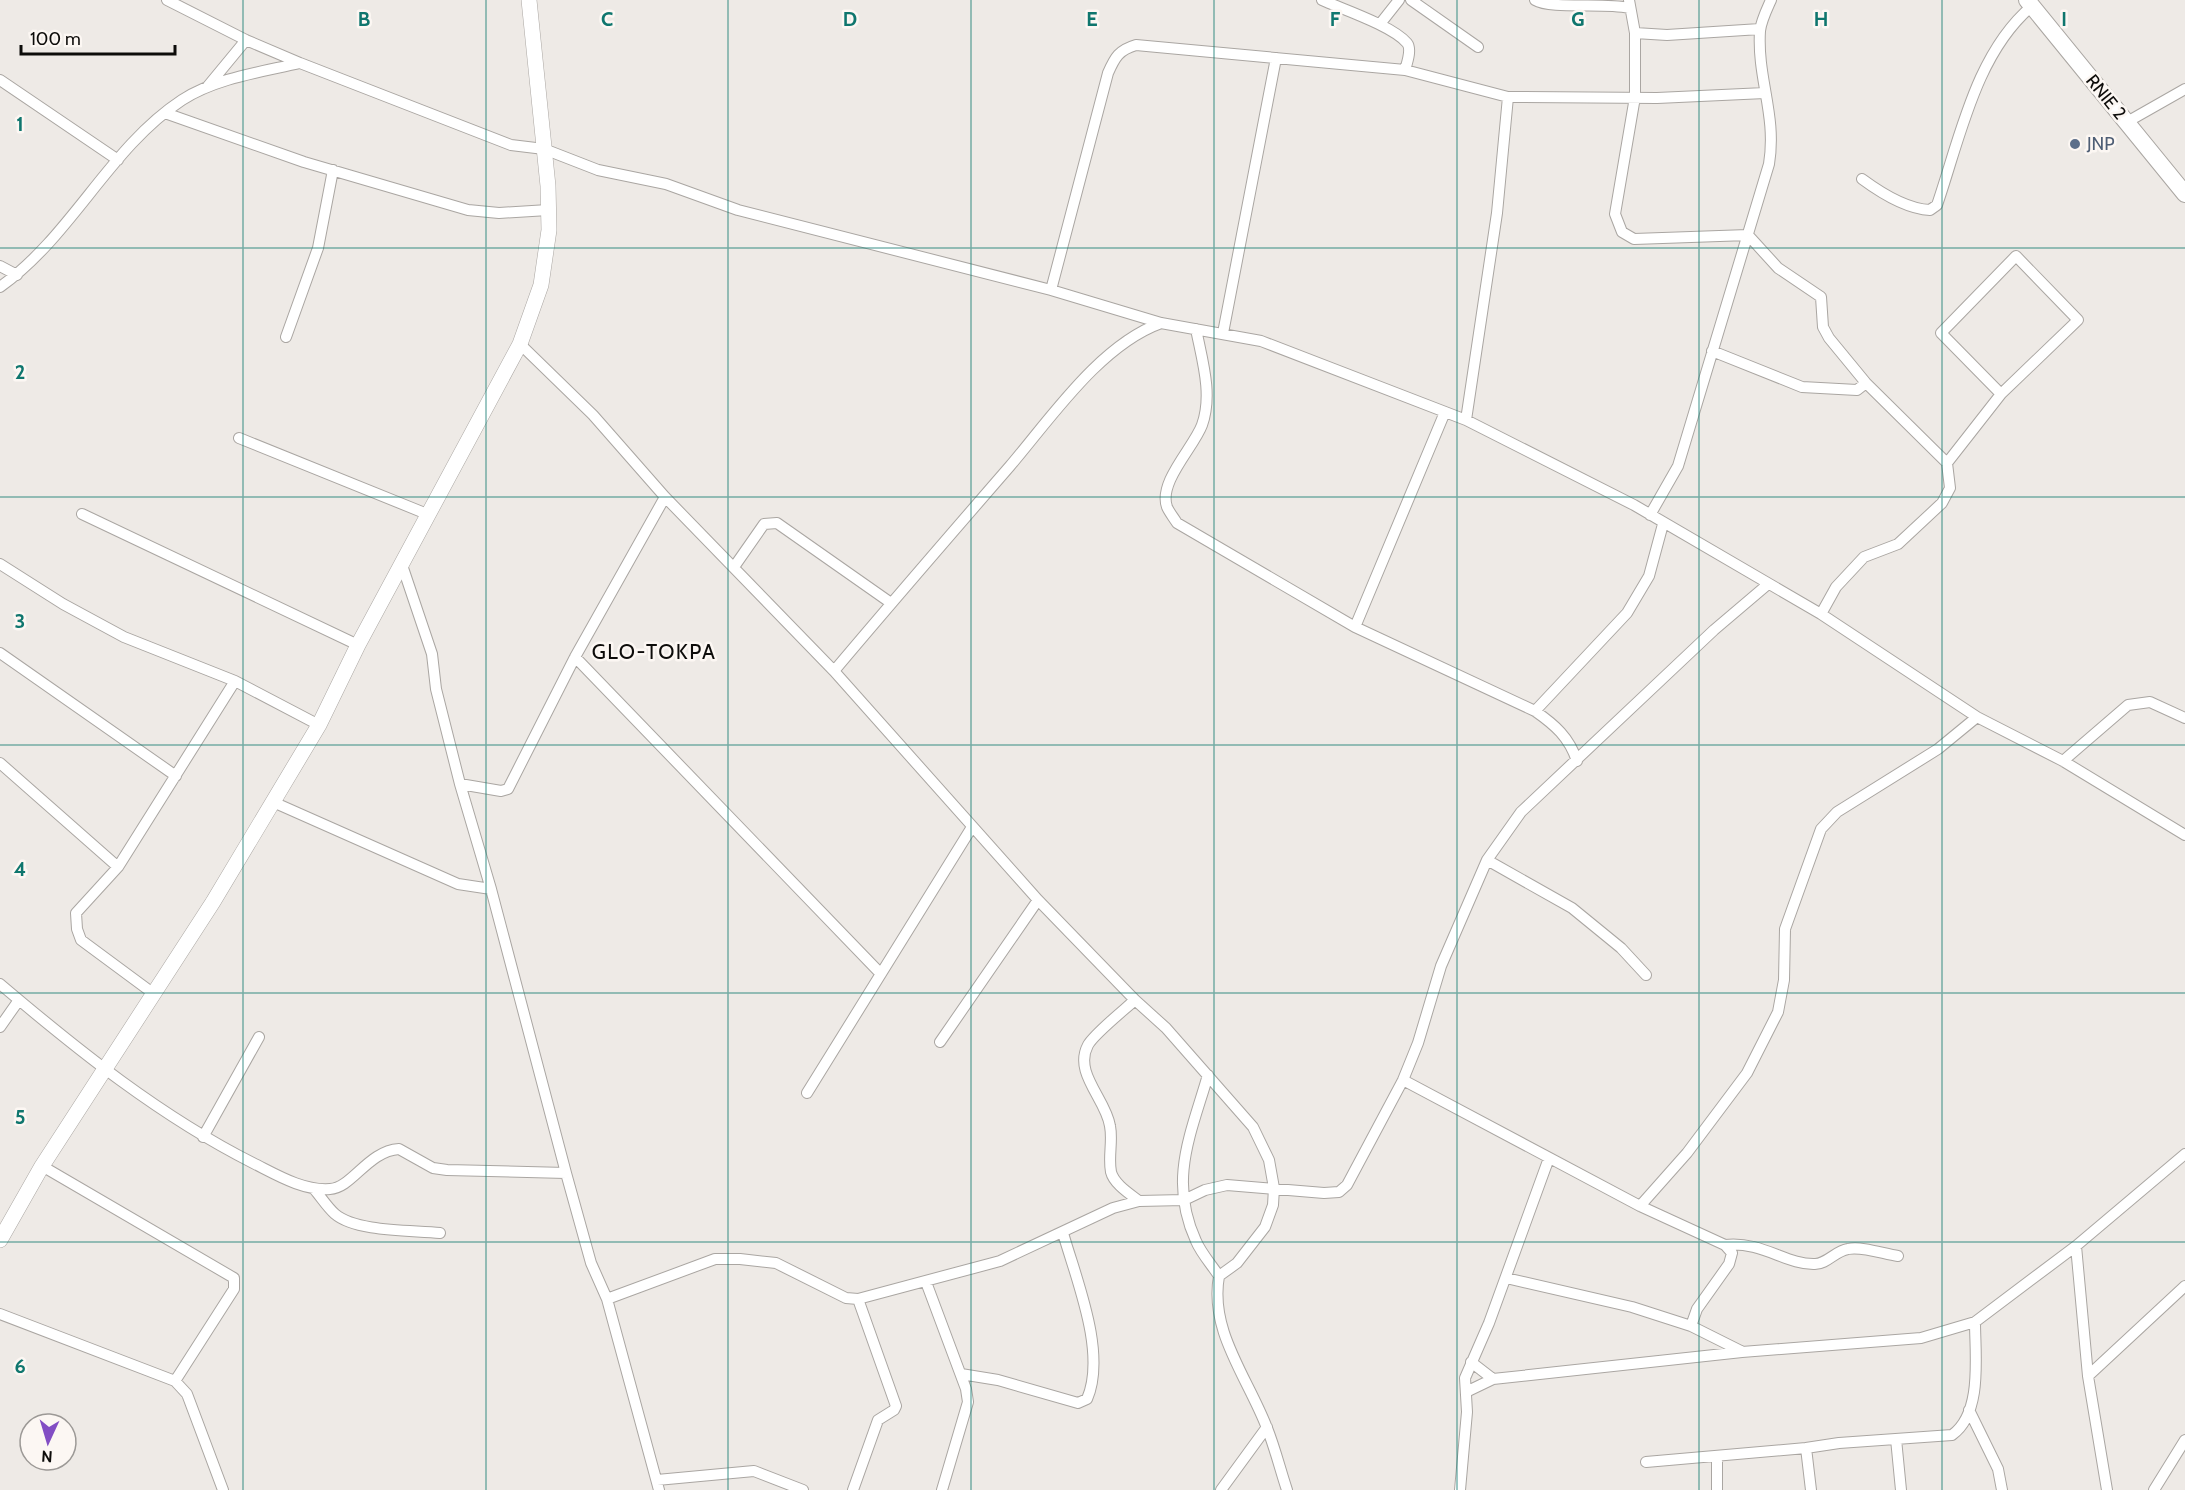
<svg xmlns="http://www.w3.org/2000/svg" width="2185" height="1490" viewBox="0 0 2185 1490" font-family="Cabin,sans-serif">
  <rect width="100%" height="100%" fill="#eeeae6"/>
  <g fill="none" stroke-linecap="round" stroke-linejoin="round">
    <g stroke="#aaa6a2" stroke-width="12">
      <path id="minor" d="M167,0L246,40L300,63L511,145L544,149L598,170L666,184L738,210L1051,290L1161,323L1261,341L1466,420L1634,505L1821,614L1977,717L2063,761L2185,835
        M1322,0C1342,9 1393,26 1407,43C1412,49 1407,63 1405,70
        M1411,0L1478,47
        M1535,0C1552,10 1603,2 1629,8
        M1629,0L1635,33V97L1615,214L1622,232L1634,239L1748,235L1778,268L1821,297L1823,327L1829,338L1866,383L1947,463
        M1380,24L1399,0
        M1635,33L1667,35L1760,29
        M0,80L118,160
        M208,86L246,40
        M165,113L304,162L468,210L499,213L548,210
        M2127,122L2185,89
        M1862,179C1881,193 1907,209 1930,210L1937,205C1960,138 1976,53 2032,6
        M2016,256L2078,320L2001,394L1941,333Z
        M0,266L17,275
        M0,287C72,236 109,148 182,100C216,78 261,72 300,63
        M1051,290L1108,73C1115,57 1119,50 1136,45L1405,70L1508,97L1657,98L1765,93
        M1196,329C1202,360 1213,394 1202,425C1194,447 1158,482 1167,507C1169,512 1174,518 1177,523L1355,627L1535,711C1555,725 1569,737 1577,761
        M1223,333L1276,58
        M286,337L318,248L333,170
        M520,344L593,415L665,497L834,671L1038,900L1135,1000L1166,1028L1253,1127L1269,1160L1274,1188L1273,1205L1265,1227L1237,1263L1219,1276C1209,1331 1248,1378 1267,1428C1275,1448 1280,1469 1287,1490
        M1712,351L1802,387L1857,390L1866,383
        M1466,420L1497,213L1508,97
        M239,438L427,514
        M82,514L358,645
        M1650,515L1678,466L1769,164C1777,115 1757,79 1760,31C1761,21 1767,9 1771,0
        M0,564L63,604L124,637L235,681L319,725
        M402,565L432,654L436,689L460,784L491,889L566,1173L591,1263L607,1299L659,1490
        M734,567L764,524L777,523L891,603
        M1821,614L1836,587L1864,557L1898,544L1942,503L1950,488L1947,463L2001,394
        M1355,627L1445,412
        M0,653L176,776
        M575,657L881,974
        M834,671C892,602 951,534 1010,466C1051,418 1100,345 1161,323
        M1535,711L1627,613L1649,576L1663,524
        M2063,761L2128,705L2150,702L2185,718
        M0,763L118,867
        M460,784L501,791L508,789L575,657L665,497
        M273,802L458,884L491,889
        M1487,860L1572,908L1621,948L1646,975
        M0,984C79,1051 160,1116 253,1163C277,1175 303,1191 330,1189C352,1188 368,1151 399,1149L433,1168L447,1170L566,1173
        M154,994L81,940L77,929L76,913L118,867L235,681
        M1135,1000C1124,1010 1094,1034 1088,1045C1073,1073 1106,1099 1110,1126C1113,1141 1108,1157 1111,1172C1114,1184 1130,1194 1139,1201
        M0,1027L19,1000
        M940,1042L1038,900
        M1208,1075C1191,1134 1168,1180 1196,1241C1201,1253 1211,1264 1219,1276
        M1403,1080L1640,1206L1725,1245L1732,1253L1729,1264L1697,1309L1691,1326L1741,1351
        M807,1093L972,827
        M203,1137L259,1037
        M42,1166L234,1278V1289L175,1381
        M314,1189C321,1197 327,1207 335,1214C356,1232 412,1230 440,1233
        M1640,1206L1687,1153L1747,1073L1778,1012L1784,980L1785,929L1821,829L1837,812L1938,749L1977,717
        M1725,1245C1763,1241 1786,1265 1815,1264C1827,1264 1835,1251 1848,1249C1862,1246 1884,1254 1898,1256
        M2076,1246L2088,1376L2107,1490
        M1506,1278L1632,1307L1691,1326
        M926,1282L966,1389L968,1402L942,1490
        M607,1299L715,1259H740L776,1263L846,1298L858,1299L1000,1261L1113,1208L1139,1201L1184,1200L1205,1190L1227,1185L1324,1193L1339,1192L1347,1185L1403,1080L1418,1043L1441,966L1487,860L1521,812L1714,630L1767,585
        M0,1314L175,1381L187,1394L223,1490
        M1471,1362L1493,1379
        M961,1374L998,1380L1078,1403L1087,1399C1107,1353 1076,1279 1063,1233
        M2088,1376L2185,1286
        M1466,1392L1493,1379L1742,1352L1921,1338L1975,1322L2076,1246L2185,1154
        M1969,1410L1998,1469L2002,1490
        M1896,1439L1901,1490
        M1717,1458V1490
        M1646,1462L1806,1448
        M657,1480L754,1471L803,1490
        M853,1490L878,1420L894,1410L896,1406L858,1299
        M1221,1490L1267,1427
        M1460,1490L1467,1412L1465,1378L1489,1323L1549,1158
        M1811,1490L1806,1448L1839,1443L1952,1435C1983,1413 1975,1355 1975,1322
        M2154,1490L2185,1440"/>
    </g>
    <g stroke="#aaa6a2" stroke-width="16">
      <path id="secondary" d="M0,1240L42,1166L213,902L319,725L358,645L520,344L541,285L549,230L548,186L529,0"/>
    </g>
    <g stroke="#aaa6a2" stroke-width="18">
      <path id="trunk" d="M2027,0L2185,194"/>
    </g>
    <use href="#minor" stroke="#fff" stroke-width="10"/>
    <use href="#secondary" stroke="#fff" stroke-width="15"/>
    <use href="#trunk" stroke="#fff" stroke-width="16"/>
  </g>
  <path fill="none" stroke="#0f766e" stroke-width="1.5" stroke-opacity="0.55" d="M243,0V1490M486,0V1490M728,0V1490M971,0V1490M1214,0V1490M1457,0V1490M1699,0V1490M1942,0V1490M0,248H2185M0,497H2185M0,745H2185M0,993H2185M0,1242H2185"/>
  <circle fill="#5c6f8a" stroke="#fcf7f3" stroke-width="2" cx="2075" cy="144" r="6"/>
  <g text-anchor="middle" stroke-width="5" stroke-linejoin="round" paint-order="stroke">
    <g font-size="18" fill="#0d0c0a" stroke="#fcf7f3">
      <text transform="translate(2106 97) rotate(51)" y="6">RNIE 2</text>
    </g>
    <g font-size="18" fill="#4e5e75" stroke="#fcf7f3" text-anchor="start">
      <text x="2087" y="150">JNP</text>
    </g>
    <g font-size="21" letter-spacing="1.5" fill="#0d0c0a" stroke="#fcf7f3">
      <text x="654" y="659">GLO-TOKPA</text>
    </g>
  </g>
  <g font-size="20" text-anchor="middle" font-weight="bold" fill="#0f766e" stroke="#fcf7f3" stroke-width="5" stroke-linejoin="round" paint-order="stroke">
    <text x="364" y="26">B</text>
    <text x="607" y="26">C</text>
    <text x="850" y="26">D</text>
    <text x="1092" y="26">E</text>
    <text x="1335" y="26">F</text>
    <text x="1578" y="26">G</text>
    <text x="1821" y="26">H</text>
    <text x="2064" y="26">I</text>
    <text x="20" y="131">1</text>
    <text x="20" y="379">2</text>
    <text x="20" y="628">3</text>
    <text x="20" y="876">4</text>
    <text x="20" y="1124">5</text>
    <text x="20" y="1373">6</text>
  </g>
  <g transform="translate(48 1442) rotate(184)"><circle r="28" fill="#fcf7f3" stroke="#9c9996" stroke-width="1.5"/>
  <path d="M0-4.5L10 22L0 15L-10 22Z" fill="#824dc4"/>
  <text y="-9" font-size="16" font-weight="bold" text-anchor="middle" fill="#0d0c0a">N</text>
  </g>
  <path d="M21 45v9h154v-9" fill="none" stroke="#0d0c0a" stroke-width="3"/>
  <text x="30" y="45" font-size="18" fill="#0d0c0a" stroke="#fcf7f3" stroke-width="4.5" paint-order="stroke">100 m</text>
</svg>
